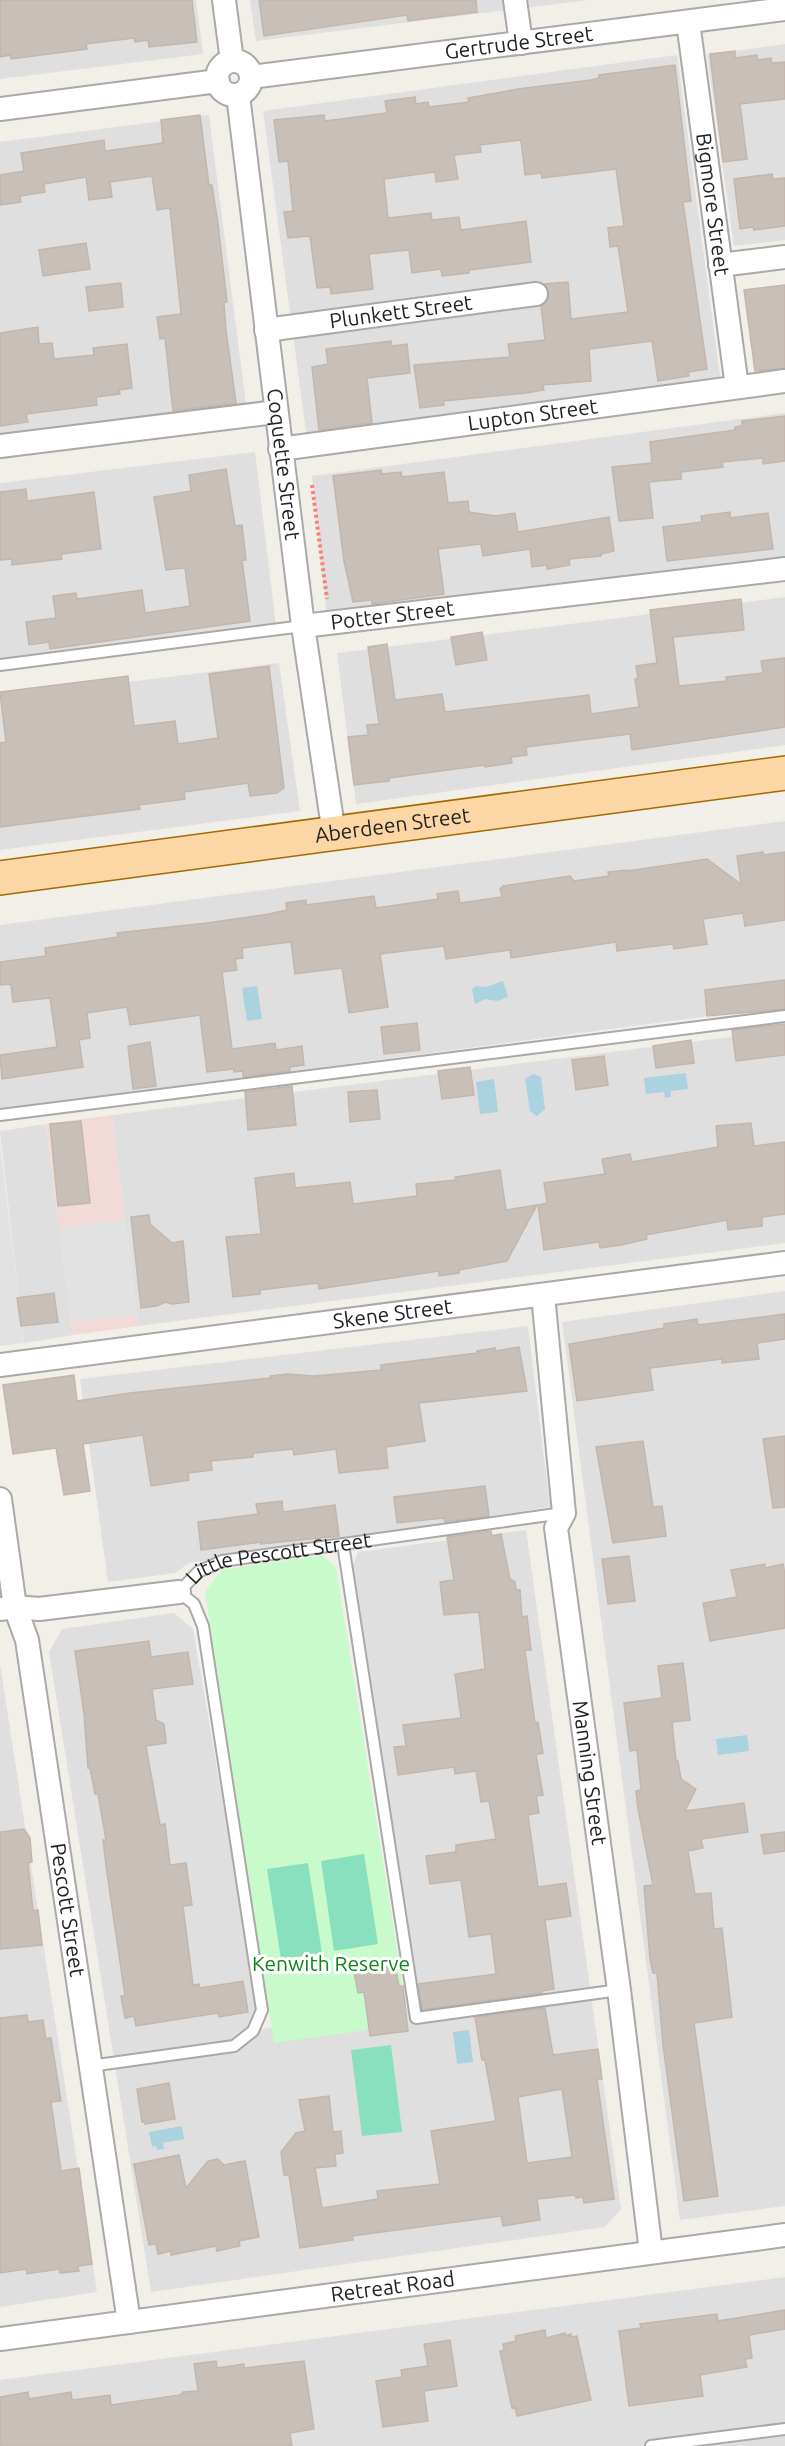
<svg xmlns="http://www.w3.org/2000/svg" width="785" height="2446" viewBox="0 0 785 2446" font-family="Ubuntu,sans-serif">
  <rect width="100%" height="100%" fill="#f2efe9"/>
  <path fill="#e0dfdf" d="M0,0H196L203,54L0,79Z
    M250,0H589L256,41Z
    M785,44V240L734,246L707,55Z
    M677,55L721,383L307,439L263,111Z
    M209,115L246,405L0,437V142Z
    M785,413V557L327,618L312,476Z
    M255,452L276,626L0,661V483Z
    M785,597V745L356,804L337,653Z
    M279,663L300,811L0,850V698Z
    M785,821V1006L0,1110V925Z
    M785,1030V1243L138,1326L112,1115Z
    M46,1124L73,1335L24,1343L0,1131Z
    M785,1291V2206L680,2220L562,1322Z
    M528,1326L550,1507L189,1563L175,1573L108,1582L80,1379Z
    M526,1530L621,2209L605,2227L151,2292L49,1652L62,1629L174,1613L193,1629L262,2029L419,2005L351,1569L358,1552Z
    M0,1664L97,2292L0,2307Z
    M785,2277V2446H0V2380Z"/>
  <path fill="#f2dad9" d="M112,1115L138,1326L73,1335L46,1124Z"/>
  <path fill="#c8facc" d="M322,1555L336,1567L409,2024L274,2043L205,1592L221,1570Z"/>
  <path fill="#88e0be" d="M364,1854L378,1944L334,1951L321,1861Z
    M308,1863L322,1953L281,1959L267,1869Z
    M391,2045L402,2132L362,2136L351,2050Z"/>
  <path fill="#e2e2e2" d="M0,1142L24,1343L0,1346Z
    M125,1219L137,1315L72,1322L60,1228Z"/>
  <path fill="#aad3df" d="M503,981L508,997L497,1001L485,999L475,1004L472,989L476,986L486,987Z
    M257,986L262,1019L247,1021L242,988Z
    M686,1073L688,1089L671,1091V1097L665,1098L664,1092L646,1094L644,1078Z
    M533,1074L541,1077L545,1109L537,1116L530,1111L525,1079Z
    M494,1079L498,1112L480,1114L476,1082Z
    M747,1735L749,1751L718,1755L716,1739Z
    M469,2030L473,2062L457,2064L453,2032Z
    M182,2126L184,2139L163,2143L164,2149L157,2150L156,2146L152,2147L149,2132Z"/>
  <path fill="#c7bfb8" stroke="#c4b6ab" stroke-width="1.5" fill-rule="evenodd" d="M0,0H192L197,42L149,47L148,40L135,42L134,38L86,44L87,49L11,59L10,55L0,57Z
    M259,0H476L477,12L408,21L407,15L264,36Z
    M735,51V58L757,55L758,60L771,58L772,63L785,62V99L740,104L747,159L723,162L710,54Z
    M675,65L691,201L683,202L707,369L688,372L689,376L658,381L652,341L589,349L591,381L543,385L544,390L526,393L443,401L444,405L420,408L414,365L510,357L508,344L545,340L541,306L548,300L549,293L544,284L568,282L571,319L628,312L618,246L610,247L608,228L624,226L616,169L542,178L541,173L525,175L521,140L480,145L481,152L454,155L458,179L436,182L435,172L384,179L388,218L431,213L432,220L459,217L461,230L526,221L531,262L469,270V273L442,276L441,269L412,273L409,250L369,254L373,289L331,294L330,287L317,288L310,236L288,238L284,212L293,211L288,161L279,162L274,120L324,115L325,121L387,113L385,101L415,97L416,104L428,102L429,107L469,102L468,98L518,89L591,80L599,78V75Z
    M200,115L209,185H212L218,224L227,302L224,303L226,330L236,403L173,411L165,338L160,339L157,317L181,314L170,208L157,210L152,176L110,182L112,197L89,200L86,177L44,184L45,192L20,196L21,202L0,205V175L24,171L21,153L104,140L105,151L163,143L161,120Z
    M772,174L773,179L785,178V226L754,230L753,227L740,229L734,179Z
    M86,243L90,269L43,276L39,250Z
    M121,283L123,307L89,311L86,287Z
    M785,285V368L755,371L744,290Z
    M38,327L39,344L52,343L54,359L94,355L93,348L127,344L132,388L119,390L120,394L96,397L97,405L26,414L28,422L0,426V333Z
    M391,341L392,346L407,344L410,373L367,378L372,423L319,430L312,367L328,364L326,349Z
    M785,416V461L763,464V458L722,462L723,467L681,472V479L649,482L653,518L619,521L612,467L652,463L650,442L735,430V427L742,426V421Z
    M226,469L235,526L242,525L246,560H242L250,621L50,649L49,642L29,645L26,622L56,618L53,596L76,593L77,599L142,590L145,613L190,606L185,568L166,570L154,497L191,491L189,475Z
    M381,470L382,474L401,472L402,477L444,472L448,503L468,501L469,512L496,516L515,513L518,532L609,517L614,551L601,554V556L569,559L570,565L547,569V565L532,567L530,549L483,556L481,544L438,549L444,594L372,604V600L353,602L344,561L333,476Z
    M26,489L27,501L94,492L101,549L61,554L62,559L12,565V559L0,560V492Z
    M730,512V518L768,513L773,549L667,561L663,527L702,522L701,516Z
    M741,599L744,630L673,637L679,686L727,681L726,677L763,673L761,661L785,658V727L632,750L630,734L526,747L527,755L511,757L512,763L485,767V765L389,778V781L354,785L348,737L368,735L367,725L379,724L368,647L387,644L395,700L442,694L445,712L589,695L591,714L639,707L635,679L638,678L636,666L657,663L650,610Z
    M482,632L487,660L456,665L451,637Z
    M269,666L284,788L277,793L250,796L248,783L184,792L185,799L139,805L140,809L0,827V743L6,742L0,692L128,676L134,726L175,721L178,744L218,738L209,674Z
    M763,852V855L785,852V920L745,926L743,913L703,919L707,944L674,949L673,944L617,951L616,942L511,958L510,950L446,959L444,946L380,954L388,1007L349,1013L342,968L295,974L291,942L242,948L243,958L235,959L237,970L222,972L232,1049L275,1043L276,1050L302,1046L304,1065L290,1067V1071L243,1077V1071L234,1072V1069L207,1072L200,1015L130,1025L127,1007L87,1013L90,1038L79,1040L83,1067L2,1079L0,1055L57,1047L50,998L13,1002L11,984L0,985V962L46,956L45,948L118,937L117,933L207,923L269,914L287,910L286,903L306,900V905L374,896L376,908L438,899L437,894L458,891L460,903L502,897L500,889L503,886L570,876L574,881L609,876L608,872L628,870V871L707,859L741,884L737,856Z
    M785,980V1009L707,1016L705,990Z
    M417,1023L420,1050L384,1054L381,1027Z
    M785,1024V1055L736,1061L732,1030Z
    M691,1040L694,1063L656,1068L653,1046Z
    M150,1042L156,1086L133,1089L128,1046Z
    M604,1056L608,1085L576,1090L572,1060Z
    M470,1067L474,1095L442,1099L438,1071Z
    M292,1086L296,1125L248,1130L245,1092Z
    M377,1090L380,1119L350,1122L348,1092Z
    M81,1121L90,1203L58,1206L50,1124Z
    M751,1123L754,1146L785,1142V1214L762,1217V1226L728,1230L727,1220L646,1235L647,1239L621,1245L600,1248L599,1242L544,1250L538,1205L547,1203L544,1183L605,1174L602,1159L630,1154L632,1162L718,1147L716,1126Z
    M500,1170L506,1210L537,1205L507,1261L459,1270V1273L439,1276V1271L319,1289L318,1283L260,1290V1294L233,1297L226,1237L261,1234L255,1178L294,1173L295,1188L350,1182L353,1204L417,1196L416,1184L456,1180L455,1177Z
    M149,1215L150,1224L172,1243L183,1241L189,1302L172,1304L165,1302L157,1306L141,1308L131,1217Z
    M54,1293L58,1322L21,1326L17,1298Z
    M785,1314V1339L757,1343L759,1359L722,1363V1359L650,1368L653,1390L577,1401L569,1344L664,1328V1324L697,1319L698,1325Z
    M519,1347L527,1391L419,1403L425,1441L386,1447L388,1468L339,1473L336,1449L294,1455L293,1449L253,1453V1457L211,1461L212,1470L188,1473L189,1480L151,1486L143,1435L83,1444L90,1491L64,1495L56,1448L13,1454L3,1385L74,1375L77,1401L130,1393L271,1378L270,1376L287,1374L314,1376L381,1370V1365L477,1353V1351L495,1348V1351Z
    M785,1436V1507L773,1508L763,1439Z
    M643,1441L653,1507L662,1506L666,1536L613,1543L596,1447Z
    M485,1486L489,1516L445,1522L444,1518L397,1523L394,1497Z
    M282,1501L283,1512L335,1505L339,1536L261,1544V1542L201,1550L198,1522L258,1514L256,1504Z
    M491,1531L492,1536L501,1534L510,1579L515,1582L516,1590H520L522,1617L527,1616L531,1650H525L535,1723L538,1722L543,1753L536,1755L543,1795L536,1796L539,1813L528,1815L538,1887L566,1883L571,1916L545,1920L554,1989L542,1991V1993L422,2010L418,1984L496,1974L491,1934L469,1937L461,1880L430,1884L426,1856L456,1852V1845L496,1839L489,1801L481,1802L476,1771L455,1774L454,1767L398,1775L394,1747L406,1746L403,1725L461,1718L455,1674L485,1669L479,1612L444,1615L440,1582L454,1580L447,1537Z
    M629,1556L635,1601L608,1604L602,1559Z
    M765,1564V1568L783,1564L785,1574V1628L710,1641L703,1603L737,1597L731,1570Z
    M149,1641L151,1657L188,1652L193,1684L152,1689L156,1720L164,1724L166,1743L146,1746L160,1825L165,1824L170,1865L186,1863L192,1905L183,1906L193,1985L199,1984L200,1988L243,1981L248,2012L219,2017L218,2013L136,2026L134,2016L125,2018L121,1996H125L107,1873L103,1840H106L98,1794H95L90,1768H88L84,1714L75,1651Z
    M683,1663L690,1720L672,1722L676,1761H678L681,1779L696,1789L685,1811L744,1803L748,1832L701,1839L703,1848L688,1851L695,1894L711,1893L714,1929L722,1928L732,2017L694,2023L718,2196L684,2201L663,2045L657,1973H653L650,1959L644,1886L653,1885L638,1809L636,1791L641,1790L637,1750L630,1751L624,1703L662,1698L658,1666Z
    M24,1829L30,1838L32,1862L28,1863L33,1911L38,1910L42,1945L0,1949V1832Z
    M785,1832V1851L764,1854L761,1835Z
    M395,1965L399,1986H403L408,2031L370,2036L364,1992L358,1993L354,1972Z
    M545,2008L553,2055L598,2049L602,2079H597L614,2199L584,2203L583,2197L576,2198L575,2195L537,2199L540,2220L503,2226L501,2216L352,2236L353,2240L300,2248L289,2175H284L281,2152L296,2133L305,2131L299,2100L329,2096L333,2132L341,2131L343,2153L335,2154L336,2166L315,2168L322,2208L378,2199L377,2191L440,2184L431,2131L496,2121L485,2060H482L475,2017ZM562,2089L572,2157L527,2163L518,2097Z
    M27,2015L28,2022L43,2020L46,2039L51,2038L61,2101L51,2102L61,2171L79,2168L92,2264L78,2266L79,2271L60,2273L59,2269L27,2274L26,2269L0,2273V2018Z
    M169,2083L175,2119L145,2124V2122H142L137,2089Z
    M179,2155L186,2188L208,2161L218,2159L224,2165L245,2161L259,2237L239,2241L240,2246L217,2251L216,2246L171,2255V2251L158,2254L156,2244L149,2245L134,2164Z
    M785,2310V2329L749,2335L752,2358L745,2359L747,2367L700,2375L703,2396L629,2406L619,2331L641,2328L640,2324L717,2314L718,2321Z
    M545,2330L546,2338L565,2333V2336L571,2334V2337L577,2336L591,2400L517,2416L515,2407L512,2408L500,2351L504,2350L503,2344L516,2341L515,2336Z
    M450,2340L457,2386L424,2391L428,2421L383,2427L376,2381L402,2377L401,2370L428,2366L424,2344Z
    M216,2361L217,2368L244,2364V2368L304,2361L314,2429L290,2433L292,2446H0V2397L28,2392L29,2399L71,2392L72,2400L110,2395L111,2405L180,2395L183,2392L198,2391L194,2364Z"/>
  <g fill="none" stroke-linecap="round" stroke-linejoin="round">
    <g stroke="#a9a9a9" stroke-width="14">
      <g id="lane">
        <path d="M0,665L303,626"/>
        <path d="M0,1115L785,1016"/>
        <path d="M343,1544L416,2018L619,1990"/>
        <path id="s1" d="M90,2066L234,2046L253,2031L262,2010L203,1626L194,1604L179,1592L198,1572L222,1561L563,1513"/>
        <path d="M651,2446L785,2429"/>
      </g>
    </g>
    <g stroke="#a9a9a9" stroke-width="26">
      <g id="street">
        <path d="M224,0L232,61"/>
        <path d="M515,0L521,43"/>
        <path id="s2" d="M688,22L737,387"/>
        <circle cx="234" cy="78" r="17"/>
        <path id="s3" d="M251,77L785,9"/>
        <path id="s4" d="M238,95L303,626L334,834"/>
        <path d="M0,109L218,81"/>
        <path d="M720,265L785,257"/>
        <path id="s5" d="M266,330L536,294"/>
        <path d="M0,446L276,412"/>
        <path id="s6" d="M280,449L785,381"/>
        <path id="s7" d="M303,626L785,569"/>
        <path id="s8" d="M543,1295L564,1513L556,1528L619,1990L651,2252"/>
        <path id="s9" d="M0,1365L785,1263"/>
        <path id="s10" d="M0,1499L15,1607L27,1640L129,2322"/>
        <path d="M2,1609L15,1607L39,1609L179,1592"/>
        <path id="s11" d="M0,2339L785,2235"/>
      </g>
    </g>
    <g stroke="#a06b00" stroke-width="36">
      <g id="primary">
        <path id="s12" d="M0,878L785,773"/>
      </g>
    </g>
    <path stroke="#fa8072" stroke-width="4" stroke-dasharray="3 3" stroke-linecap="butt" d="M312,485L327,599"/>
    <use href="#lane" stroke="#fff" stroke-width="10"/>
    <use href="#street" stroke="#fff" stroke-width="22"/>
    <use href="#primary" stroke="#fcd6a4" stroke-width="33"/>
  </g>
  <g text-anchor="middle" stroke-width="6" stroke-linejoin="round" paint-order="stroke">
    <g font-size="21" fill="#222" stroke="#fff">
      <text dy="7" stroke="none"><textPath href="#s3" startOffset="270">Gertrude Street</textPath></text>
      <text dy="7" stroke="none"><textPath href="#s2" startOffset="184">Bigmore Street</textPath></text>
      <text dy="7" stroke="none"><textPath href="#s5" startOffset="136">Plunkett Street</textPath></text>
      <text dy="7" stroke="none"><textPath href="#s6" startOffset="255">Lupton Street</textPath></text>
      <text dy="7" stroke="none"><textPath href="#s4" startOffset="372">Coquette Street</textPath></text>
      <text dy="7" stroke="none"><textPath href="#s7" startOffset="90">Potter Street</textPath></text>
      <text dy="7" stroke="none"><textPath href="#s12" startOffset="396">Aberdeen Street</textPath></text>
      <text dy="7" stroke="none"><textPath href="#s9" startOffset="396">Skene Street</textPath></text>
      <text dy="7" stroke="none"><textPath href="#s1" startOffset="734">Little Pescott Street</textPath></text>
      <text dy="7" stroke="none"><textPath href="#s8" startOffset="483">Manning Street</textPath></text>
      <text dy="7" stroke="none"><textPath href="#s10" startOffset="417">Pescott Street</textPath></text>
      <text dy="7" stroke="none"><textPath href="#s11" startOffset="396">Retreat Road</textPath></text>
    </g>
    <g font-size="21" fill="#0c8416" stroke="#fff">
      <text x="331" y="1971">Kenwith Reserve</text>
    </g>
  </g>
</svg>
